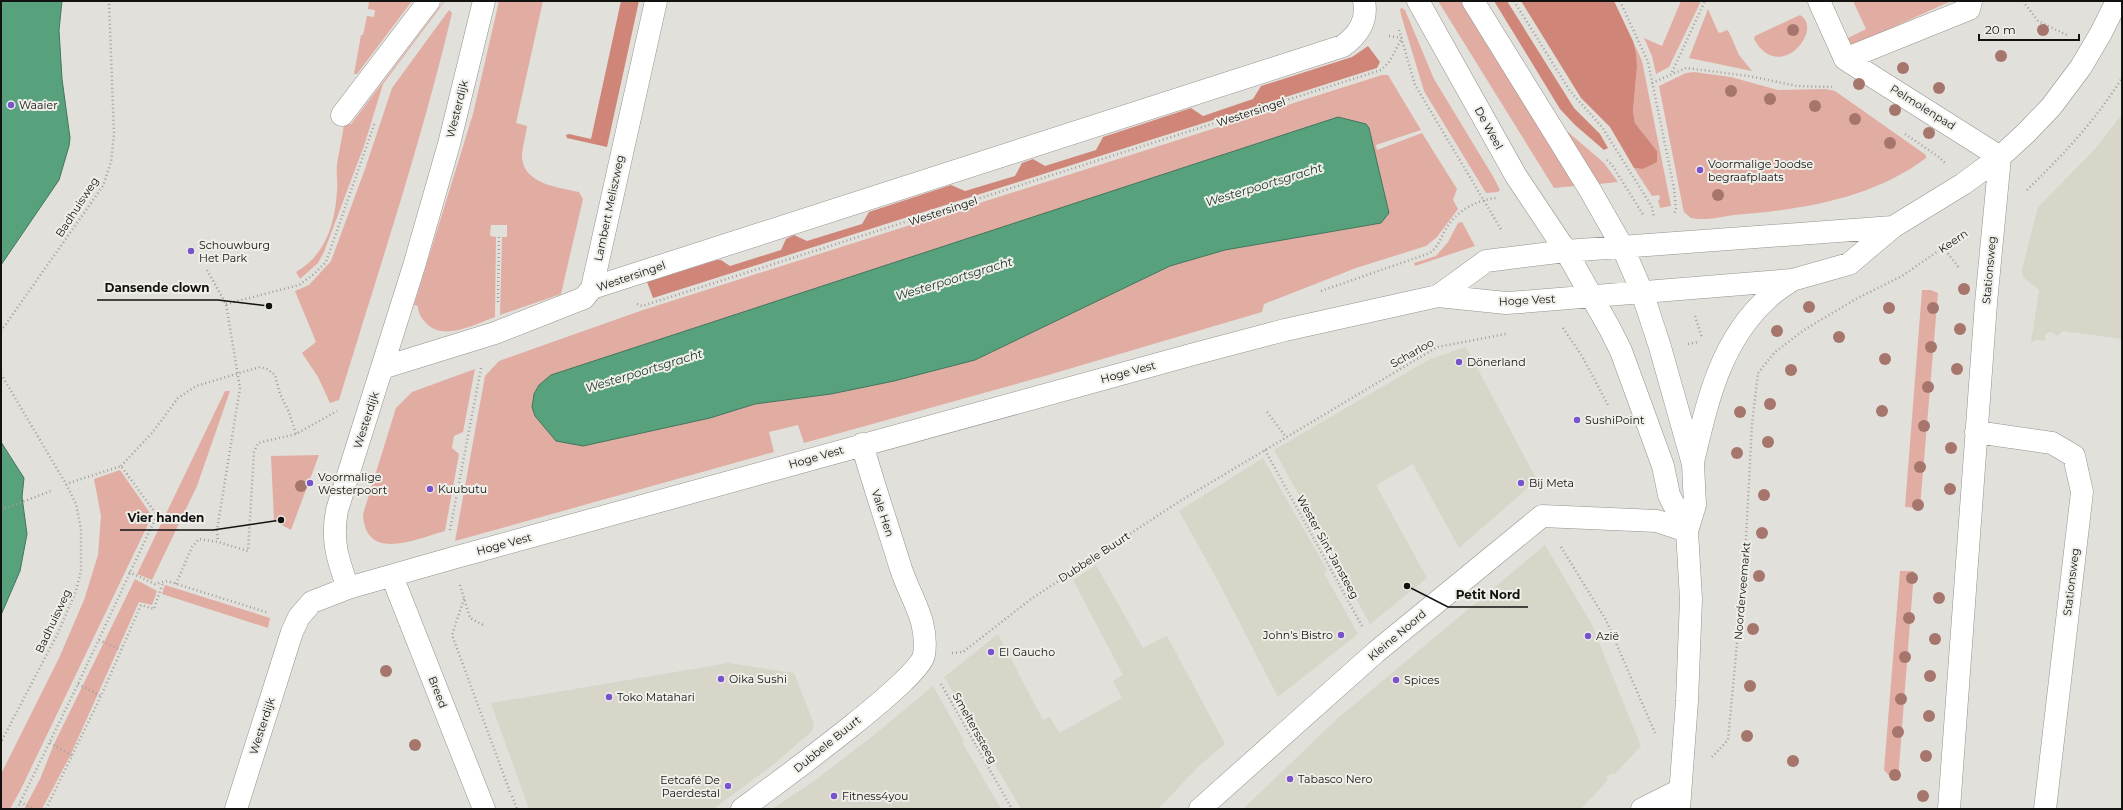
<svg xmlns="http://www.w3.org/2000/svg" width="2123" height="810" viewBox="0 0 2123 810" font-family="Montserrat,sans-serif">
  <rect width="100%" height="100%" fill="#e2e0db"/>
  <path fill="#d8d5c9" d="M2122,114V339L2063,331L2057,336L2054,333L2049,332L2045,335V341L2036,340L2031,343L2039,290L2023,277L2022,270L2038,207L2095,149Z
    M1466,347L1537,480L1459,548L1413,464L1376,485L1427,578L1370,624L1274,450L1430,359Z
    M1263,458L1327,570L1324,573L1358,634L1278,697L1218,581L1179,511Z
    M1545,545L1591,623L1641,746L1614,775L1612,773L1606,777L1608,780L1581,809H1243L1338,718Z
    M1096,565L1143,648L1167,636L1225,744L1200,765L1158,809H1021L944,677L998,634L1043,720L1050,717L1059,733L1122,698L1113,681L1123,675L1073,580Z
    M728,663L794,673L814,724L812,731L774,764L720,804L713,809H529L491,703Z
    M933,686L964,741L962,742L1001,809H772L814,781L874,735Z"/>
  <path fill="#e1ada3" d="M369,1H412L357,74H354L361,35H363L367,16L374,17L375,10L368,9Z
    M444,1H445L383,84L364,146L324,252L318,263L300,279L296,272C326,255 335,223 337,191C338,182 336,172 337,164C339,151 342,138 344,125L351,124Z
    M499,1H543L516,123L527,126C526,135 523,144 522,154C521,184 558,187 579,192L583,199L561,294L500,315L502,237H507V225H491L490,236L496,237L495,317C475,324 444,342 426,323C421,318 418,313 418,306L414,305L473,114Z
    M1438,1H1462L1575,186L1554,188Z
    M1681,1H1701L1669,67L1656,74L1652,56L1644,38L1662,46Z
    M1853,1H1951L1852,46L1849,45L1846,40L1848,38L1866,29Z
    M1402,8L1405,10L1434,79L1494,178L1500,190L1498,192L1486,193L1424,91L1401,15L1400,9Z
    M1708,9L1718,32L1720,33L1727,30L1729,32L1739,55L1752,71L1689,58Z
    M449,10L452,13C421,144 378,272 339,400L330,403L318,377L302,353L316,342L295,291L309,285L331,261L365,169L392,88Z
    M1800,15C1825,29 1779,85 1754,39L1755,36Z
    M1633,41L1642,61L1671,206L1660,208L1658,200L1660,199L1659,195L1652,196L1634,168L1643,169L1657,161V151L1635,123L1633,111L1637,67Z
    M1694,72L1731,77L1778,90L1826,89L1835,91L1926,155V158C1872,199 1799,210 1734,215C1721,217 1704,221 1691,218L1684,212L1683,208L1659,86L1686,73Z
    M1382,75H1388L1421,130L1376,145L1377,150L1422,133L1457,189L1453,200L1458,209L1437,237L1426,246L1356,268L1264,304L1262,312L1045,376L804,443L798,425L769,432L774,452L455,541L485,376L499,361L640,311Z
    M1565,132H1568L1604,163L1618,182L1599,184Z
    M1462,222L1475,246L1415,266L1414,263L1436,256L1448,242L1458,223Z
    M1922,290H1931L1938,293L1920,508L1905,507Z
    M475,369L463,432L454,436L452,448L459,454L445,531C416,539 365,563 363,514L396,408L412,392Z
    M225,391H230L197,486L152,580L137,574Z
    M319,455L291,530L274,521L271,456Z
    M120,470L152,516L20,791L10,809H1V774L59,658L84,600L98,555L101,516L94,479Z
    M1900,571H1914L1898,780H1893L1884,770Z
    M135,579L157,591L152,605L139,602L71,754L42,809H24L40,779L54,744Z
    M165,585L270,618L268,628L162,594Z"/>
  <path fill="#cf8678" d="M621,1H639L607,147L567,138L566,135L569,134L591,139Z
    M1494,1H1507L1574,108L1600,134L1608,148L1604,150L1575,125L1560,109Z
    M1521,1H1614L1633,41L1636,54L1637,67L1633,111L1635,123L1657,151V162L1643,169L1634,168L1610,127L1581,98Z
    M1368,46L1380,62L1377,68L653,298L647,282L717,260H721L730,266L781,250L786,239L794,235L807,241L862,224L869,212L951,185L965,191L1015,176L1022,163L1033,159L1045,166L1096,150L1103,137L1191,108L1203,116L1253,99L1261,86L1352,57Z"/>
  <path fill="#57a17d" stroke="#42765c" d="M1,1H62L59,30L62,79L70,138L69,146L59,180L1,265Z
    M1338,117L1366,124L1369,128L1389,213L1381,223L1225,250L1170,266L975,360L894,381L831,394L755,404L710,418L583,446L556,441L535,416L532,407L534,394L539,385L551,375Z
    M1,442L24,478L22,497L27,534L20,571L1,615Z"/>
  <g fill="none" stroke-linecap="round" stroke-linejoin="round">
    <g stroke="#94928d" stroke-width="23">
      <path id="minor" d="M1418,1L1516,176L1566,251L1610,329L1621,351L1663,466L1669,495L1687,531
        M1473,1L1590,190L1623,248L1642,292L1660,347L1693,464L1695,505L1687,531L1691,599L1687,701L1679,809
        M1819,1L1845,59L2000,157
        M1845,59L1969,9L1971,1
        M342,115L429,1
        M592,288L1343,46C1358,35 1368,21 1364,1
        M1438,296L1486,261L1566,251L1893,227
        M382,368L495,333L584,298L592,288L656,1
        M1976,432L2052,443L2074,456L2082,492L2045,809
        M1693,462C1707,403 1720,341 1768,298C1775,291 1784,286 1792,280
        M392,576L484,809
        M348,588C338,560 331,541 337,510L414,266L449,144L484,1
        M236,809L292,632L299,617L312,602L348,588L453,558L1194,354L1285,330L1438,296L1506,303L1522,302L1792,280L1849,264L1893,227L1963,184L2000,157L2026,133L2051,107L2081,67L2101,33L2117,1
        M742,809C769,789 921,679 924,655C929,621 911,599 901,569C888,527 874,486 862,444
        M1200,809L1376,652L1542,516L1657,521L1687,531
        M1642,809L1680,790
        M1949,809L1986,303L2000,157"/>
    </g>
    <path stroke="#a19f9b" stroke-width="2.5" stroke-dasharray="1 3" stroke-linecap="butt" d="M1514,1L1570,91L1602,127L1652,207L1654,217
      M1620,1L1648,62L1674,188L1676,210L1674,214
      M2023,1L2038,21L2067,35
      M1399,30L1415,85L1502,231
      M1389,36L1402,38
      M1672,72L1705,1
      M1652,83L1686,68L1749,76L1797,86L1832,87
      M1905,134L1939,157L1945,163
      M1607,160L1612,165L1644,216
      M2027,190C2062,156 2096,120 2122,78
      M1943,247L1959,268
      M207,270L226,304L240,388L217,530L218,542
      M1321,291L1430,253C1439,246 1441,237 1447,227C1458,210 1477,200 1496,198
      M498,302L499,236
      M226,304L299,285L314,274L326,262L375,122
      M637,304L642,306L1381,70L1389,62L1402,38
      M1695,316L1702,338
      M1563,328L1582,356L1609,407
      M1,331L103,186L111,162L114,134L109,1
      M1688,344L1699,342
      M1758,373L1775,352L1804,330L1854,300L1902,276L1963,234
      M1,374L66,484L76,504L81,530V571L76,591L58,633L1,742
      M1267,412L1286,437
      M1265,450L1362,626
      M121,466L152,433L178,398L196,386L260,367L267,369L275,375L280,394L289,412L296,434
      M1,510L51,491
      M450,530L481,368
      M1561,547L1606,620L1655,733
      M129,572L155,584L167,581L269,613
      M176,584L192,547L199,539L218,542L248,551L254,452L258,443L296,434L337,411
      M460,585L470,618L485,626
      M464,599L452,635L510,792
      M99,640L121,650
      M952,653L963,652L1031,599L1180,501L1437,347L1506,334
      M78,684L101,696
      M941,684L1012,809
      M50,743L73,756
      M1712,757L1728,740L1745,558L1752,424L1758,373
      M512,796L517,809
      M20,802L34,809
      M17,809L78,684L157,515L121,466L66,484
      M46,809L101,696L141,605L154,609L163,582"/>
    <use href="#minor" stroke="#fff" stroke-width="22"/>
  </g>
  <g fill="#a6756c">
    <circle cx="1793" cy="30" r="6"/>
    <circle cx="2043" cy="30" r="6"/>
    <circle cx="2001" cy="56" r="6"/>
    <circle cx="1903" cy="68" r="6"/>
    <circle cx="1859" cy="84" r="6"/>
    <circle cx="1939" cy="88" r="6"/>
    <circle cx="1731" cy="91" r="6"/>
    <circle cx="1770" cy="99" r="6"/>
    <circle cx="1815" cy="106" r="6"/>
    <circle cx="1895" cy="110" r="6"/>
    <circle cx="1855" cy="119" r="6"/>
    <circle cx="1929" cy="133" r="6"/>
    <circle cx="1890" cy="143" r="6"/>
    <circle cx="1718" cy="195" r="6"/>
    <circle cx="1964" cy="289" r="6"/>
    <circle cx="1809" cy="307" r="6"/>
    <circle cx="1889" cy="308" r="6"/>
    <circle cx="1933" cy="308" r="6"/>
    <circle cx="1960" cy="329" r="6"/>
    <circle cx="1777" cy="331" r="6"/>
    <circle cx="1839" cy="337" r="6"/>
    <circle cx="1931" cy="347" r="6"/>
    <circle cx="1885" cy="359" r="6"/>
    <circle cx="1957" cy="369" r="6"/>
    <circle cx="1791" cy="370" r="6"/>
    <circle cx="1928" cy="387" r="6"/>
    <circle cx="1770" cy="404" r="6"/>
    <circle cx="1882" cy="411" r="6"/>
    <circle cx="1740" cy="412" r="6"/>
    <circle cx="1924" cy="426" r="6"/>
    <circle cx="1768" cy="442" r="6"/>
    <circle cx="1951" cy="448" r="6"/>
    <circle cx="1737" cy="453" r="6"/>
    <circle cx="1920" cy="467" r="6"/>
    <circle cx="301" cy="486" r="6"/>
    <circle cx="1950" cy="489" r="6"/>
    <circle cx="1764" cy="495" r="6"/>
    <circle cx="1918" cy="505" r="6"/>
    <circle cx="1762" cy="533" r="6"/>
    <circle cx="1759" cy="576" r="6"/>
    <circle cx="1912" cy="578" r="6"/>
    <circle cx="1939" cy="598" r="6"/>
    <circle cx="1909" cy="618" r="6"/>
    <circle cx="1753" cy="629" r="6"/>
    <circle cx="1935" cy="639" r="6"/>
    <circle cx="1905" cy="657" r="6"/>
    <circle cx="386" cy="671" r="6"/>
    <circle cx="1930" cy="676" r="6"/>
    <circle cx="1750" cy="686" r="6"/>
    <circle cx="1901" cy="699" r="6"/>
    <circle cx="1929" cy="716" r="6"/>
    <circle cx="1898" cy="732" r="6"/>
    <circle cx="1747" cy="736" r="6"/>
    <circle cx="415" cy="745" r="6"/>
    <circle cx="1926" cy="756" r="6"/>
    <circle cx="1793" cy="761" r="6"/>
    <circle cx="1895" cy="775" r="6"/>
    <circle cx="1923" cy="796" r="6"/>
  </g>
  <g fill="#7853cc" stroke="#efeee8" stroke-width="1.5">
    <circle cx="11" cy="105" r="4"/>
    <circle cx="1700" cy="170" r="4"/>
    <circle cx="191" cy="251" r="4"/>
    <circle cx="1459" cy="362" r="4"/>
    <circle cx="1577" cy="420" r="4"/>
    <circle cx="310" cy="483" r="4"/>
    <circle cx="1521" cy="483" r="4"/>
    <circle cx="430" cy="489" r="4"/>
    <circle cx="1341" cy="635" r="4"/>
    <circle cx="1588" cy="636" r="4"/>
    <circle cx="991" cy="652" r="4"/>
    <circle cx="721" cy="679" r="4"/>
    <circle cx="1396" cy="680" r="4"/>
    <circle cx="609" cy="697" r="4"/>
    <circle cx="1290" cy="779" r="4"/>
    <circle cx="728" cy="786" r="4"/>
    <circle cx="834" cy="796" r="4"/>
  </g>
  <g text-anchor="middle" stroke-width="4" stroke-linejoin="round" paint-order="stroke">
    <g font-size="11" fill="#121210" stroke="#efeee8" text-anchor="start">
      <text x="19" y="109">Waaier</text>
      <text x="1708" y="168">Voormalige Joodse<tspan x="1708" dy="13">begraafplaats</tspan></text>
      <text x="199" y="249">Schouwburg<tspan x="199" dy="13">Het Park</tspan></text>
      <text x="1467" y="366">Dönerland</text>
      <text x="1585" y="424">SushiPoint</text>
      <text x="318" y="481">Voormalige<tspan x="318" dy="13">Westerpoort</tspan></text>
      <text x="1529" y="487">Bij Meta</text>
      <text x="438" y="493">Kuubutu</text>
      <text x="1333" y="639" text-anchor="end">John's Bistro</text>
      <text x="1596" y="640">Azië</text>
      <text x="999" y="656">El Gaucho</text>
      <text x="729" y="683">Oika Sushi</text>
      <text x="1404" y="684">Spices</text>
      <text x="617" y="701">Toko Matahari</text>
      <text x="1298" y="783">Tabasco Nero</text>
      <text x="720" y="784" text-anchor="end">Eetcafé De<tspan x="720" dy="13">Paerdestal</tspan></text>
      <text x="842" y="800">Fitness4you</text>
    </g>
    <g font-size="11" fill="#121210" stroke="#efeee8">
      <text transform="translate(1923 107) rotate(32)" y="4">Pelmolenpad</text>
      <text transform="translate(457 109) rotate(-76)" y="4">Westerdijk</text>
      <text transform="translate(1251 112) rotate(-18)" y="4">Westersingel</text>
      <text transform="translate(1489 128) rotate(61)" y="4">De Weel</text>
      <text transform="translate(77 207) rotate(-57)" y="4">Badhuisweg</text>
      <text transform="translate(609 208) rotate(-78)" y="4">Lambert Meliszweg</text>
      <text transform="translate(943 211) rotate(-18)" y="4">Westersingel</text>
      <text transform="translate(1953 241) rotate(-34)" y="4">Keern</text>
      <text transform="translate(1989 270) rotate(-85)" y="4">Stationsweg</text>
      <text transform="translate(631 276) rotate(-19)" y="4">Westersingel</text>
      <text transform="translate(1527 300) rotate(-3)" y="4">Hoge Vest</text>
      <text transform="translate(1412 353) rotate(-29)" y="4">Scharloo</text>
      <text transform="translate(1128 372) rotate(-15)" y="4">Hoge Vest</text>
      <text transform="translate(366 420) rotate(-72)" y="4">Westerdijk</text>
      <text transform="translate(816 457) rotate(-16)" y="4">Hoge Vest</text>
      <text transform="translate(883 513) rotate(72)" y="4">Vale Hen</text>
      <text transform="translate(504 544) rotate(-15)" y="4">Hoge Vest</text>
      <text transform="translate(1328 547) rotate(61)" y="4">Wester Sint Jansteeg</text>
      <text transform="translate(1094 557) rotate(-33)" y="4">Dubbele Buurt</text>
      <text transform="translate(2071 582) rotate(-83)" y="4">Stationsweg</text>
      <text transform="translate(1742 591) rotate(-85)" y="4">Noorderveemarkt</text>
      <text transform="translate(53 621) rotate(-65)" y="4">Badhuisweg</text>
      <text transform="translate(1397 635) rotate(-40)" y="4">Kleine Noord</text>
      <text transform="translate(438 692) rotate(69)" y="4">Breed</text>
      <text transform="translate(262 726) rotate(-72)" y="4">Westerdijk</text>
      <text transform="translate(975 728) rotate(61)" y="4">Smelterssteeg</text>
      <text transform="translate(827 744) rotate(-39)" y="4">Dubbele Buurt</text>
    </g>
    <g font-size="12" font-style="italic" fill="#123324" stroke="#efeee8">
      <text transform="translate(1264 185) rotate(-17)" y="4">Westerpoortsgracht</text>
      <text transform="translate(954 279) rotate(-17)" y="4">Westerpoortsgracht</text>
      <text transform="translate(644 371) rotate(-17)" y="4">Westerpoortsgracht</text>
    </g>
  </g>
  <path fill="none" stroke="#121210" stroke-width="1.5" d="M269 306L218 300H97M281 520L213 530H120M1407 586L1448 607H1528"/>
  <g fill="#121210" stroke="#efeee8" stroke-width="1.5">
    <circle cx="269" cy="306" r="4"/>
    <circle cx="281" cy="520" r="4"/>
    <circle cx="1407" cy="586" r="4"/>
  </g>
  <g font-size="12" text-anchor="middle" font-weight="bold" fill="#121210" stroke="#efeee8" stroke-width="4" stroke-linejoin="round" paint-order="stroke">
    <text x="157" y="292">Dansende clown</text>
    <text x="166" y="522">Vier handen</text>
    <text x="1488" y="599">Petit Nord</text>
  </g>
  <rect width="2123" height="810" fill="none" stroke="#121210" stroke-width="4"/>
  <path d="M1979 34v6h100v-6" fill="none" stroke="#121210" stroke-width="2"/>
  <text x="1985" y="34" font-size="12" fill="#121210" stroke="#efeee8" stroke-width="3" paint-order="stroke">20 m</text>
</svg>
